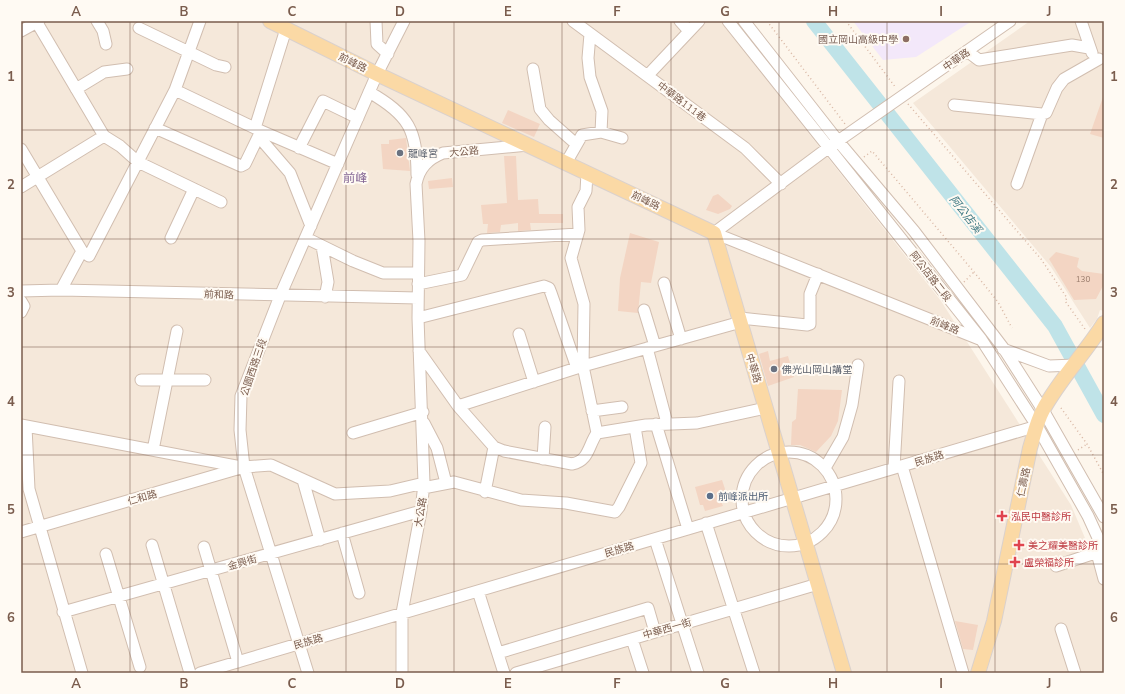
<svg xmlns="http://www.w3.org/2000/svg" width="1125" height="694" viewBox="0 0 1125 694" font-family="'Nunito Sans','Noto Sans TC',sans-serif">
  <rect width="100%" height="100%" fill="#fdf6ec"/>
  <path fill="#f5e8da" d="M21,21H720L941,301L1071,505L1104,583V673H21Z
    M1030,21H1104V311L1100,310L1097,319L1090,328L1051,267L913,103Z"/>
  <path fill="#f3e8fa" d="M853,21H972L916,57L883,60Z"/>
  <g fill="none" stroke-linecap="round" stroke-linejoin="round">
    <path stroke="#bfe3e8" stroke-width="16" d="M814,21L1055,326L1104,415"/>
  </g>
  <path fill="#f3d5c3" d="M1103,97H1104V138L1090,134Z
    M508,110L540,124L534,137L502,123Z
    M406,138L410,171L383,169L381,144H389V140Z
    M504,156H516L518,200L538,199L539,214H563V223H530L531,230L518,231V223L501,225L500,232L487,233L488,224H483L481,205L507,203Z
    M452,178L453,187L429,189L428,181Z
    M718,194L732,206L730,209L718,214L706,210L713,196Z
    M630,233L659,242L651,283L641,282L638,313L618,311L620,278Z
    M1056,252L1079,258L1077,267L1082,271L1104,274V284L1096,299L1074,300L1049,259Z
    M768,351L770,361L788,356L794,377L768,386L759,354Z
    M798,389L842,390L838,421L831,436L816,452L800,445H791L792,422L796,419Z
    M722,480L726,492L720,499L723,506L705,511L703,505H700L695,487Z
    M955,621L978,625L973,650L963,649Z"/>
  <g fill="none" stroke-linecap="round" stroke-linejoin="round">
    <g stroke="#d1beb0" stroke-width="13">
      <path id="minor" d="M36,21L104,136L120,146L138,162L221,202
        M97,21L103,31L106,44
        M376,21L377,44L388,54
        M573,21L745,148L781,184
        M680,21L689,31
        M728,21L981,339L1037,426L1088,516L1104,551
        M744,21L838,141L914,231L1004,349L1043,410L1104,517
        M1081,21L1092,53
        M139,28L216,65L225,67
        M21,31L39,21
        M590,34L588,58L590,77L602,111L601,132
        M967,51L979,60L1072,45L1089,48
        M533,69L540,109L549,120L576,144
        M648,75L699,21
        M76,89L104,72L127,69
        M175,90L261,131L338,164
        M369,92C409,115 417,130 417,175
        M954,105L1042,114L1046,113L1057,88L1064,79L1099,59
        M155,128L241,166L245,164L261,131
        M255,128L286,29
        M259,137L290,173L311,226
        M299,148L323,101L358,118
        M21,149L82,251
        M566,163L582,135L601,132L622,138
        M587,173L586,191L578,207L579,230L571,258L584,304L583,366L597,433
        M1017,184L1042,114
        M21,187L104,136
        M714,233L979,339
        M714,233L828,148L1010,21
        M171,238L194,189
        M306,238L353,261L383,273H418
        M322,246L328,282L325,297
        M664,283L681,339
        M418,284L462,275L478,242L482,240L578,234
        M61,290L82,251L89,256L175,90L200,21
        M21,291L61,290L418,298
        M21,301L24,306L21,312
        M644,310L655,346
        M418,318L544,286L549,288L551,293L577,368
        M740,318L807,325L810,324V294L818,274
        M519,334L534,382
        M647,348L667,423
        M1003,349L1049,366L1075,365
        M419,351L458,406L494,447L504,451L572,464C589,461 588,446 597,433
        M141,380H205
        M458,406L583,366L741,322
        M592,411L622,407
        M424,423L437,448L446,483
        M656,424L688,529
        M21,425L241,467
        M26,427L29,489L82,673
        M353,433L423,412
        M597,433L646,425L697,423L766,408
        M153,450L177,331
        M742 499a47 47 0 1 1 94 0a47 47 0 1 1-94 0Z
        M543,459L545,427
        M902,466L963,673
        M825,468L843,437L852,405L858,365
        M894,468L899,381
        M303,480L320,540
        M423,488L454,482L521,500L566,503L615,512L619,507L641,463L635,427
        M485,492L494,447
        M706,523L754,673
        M21,532L244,467L271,465L335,494L390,491L424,483
        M342,533L359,593
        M655,539L698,673
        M152,545L190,673
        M204,547L238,662
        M1097,553L1104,579
        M106,554L140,667
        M1056,566L1104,550
        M478,591L504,673
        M63,612L421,511
        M1061,629L1075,673
        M632,639L643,673
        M498,653L648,608L655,632
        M200,673L1037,426
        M308,673L244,467L240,430L241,396L280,296L377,74L404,21
        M402,673V613L421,511L424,483L418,318L419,241L416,184C419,168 428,159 443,153L528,145
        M516,673L818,584"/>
    </g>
    <g stroke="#dad1cd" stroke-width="16">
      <path id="major" d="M270,21L377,74L714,233L844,673
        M978,673L994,621L1030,448C1034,435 1037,421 1043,410C1059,380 1086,352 1104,323"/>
    </g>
    <path stroke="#d9b8a5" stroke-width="1.5" stroke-dasharray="1 3" stroke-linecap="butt" d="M767,21L845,124
      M846,21L896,88
      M908,104L1041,259L1067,298L1065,301L1085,329
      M864,157L872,151L974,272L998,302L1012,328
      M964,282L974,272
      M1061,408L1087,444L1104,475
      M1078,450L1087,444"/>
    <use href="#minor" stroke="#fff" stroke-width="11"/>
    <use href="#major" stroke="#fbd9a5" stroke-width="14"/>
  </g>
  <path fill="none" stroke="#7a5c4d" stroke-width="1" stroke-opacity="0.55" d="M130,21V673M238,21V673M346,21V673M454,21V673M562,21V673M671,21V673M779,21V673M887,21V673M995,21V673M21,130H1104M21,239H1104M21,347H1104M21,455H1104M21,564H1104"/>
  <circle fill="#8d6e63" stroke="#fffaf3" stroke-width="1.5" cx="906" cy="39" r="4"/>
  <g fill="#6b7280" stroke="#fffaf3" stroke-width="1.5">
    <circle cx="400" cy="153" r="4"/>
    <circle cx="774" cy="369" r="4"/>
  </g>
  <circle fill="#5c6f8a" stroke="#fffaf3" stroke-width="1.5" cx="710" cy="496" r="4"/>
  <g fill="#e0444e" stroke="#fffaf3" stroke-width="1.5">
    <path d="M1000 510h4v4h4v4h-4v4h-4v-4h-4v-4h4z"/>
    <path d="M1017 539h4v4h4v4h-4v4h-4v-4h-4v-4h4z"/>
    <path d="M1013 556h4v4h4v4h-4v4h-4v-4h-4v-4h4z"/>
  </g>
  <g text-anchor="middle" stroke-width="4" stroke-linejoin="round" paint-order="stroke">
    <g font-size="8" fill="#987a6a">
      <text x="1083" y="282">130</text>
    </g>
    <g font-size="10" fill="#785e54" stroke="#fffaf3" text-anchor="end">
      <text x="898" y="43">國立岡山高級中學</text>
    </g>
    <g font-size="10" fill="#7a5c4d" stroke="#fffaf3">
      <text transform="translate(956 59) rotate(-35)" y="4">中華路</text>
      <text transform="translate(353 62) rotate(26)" y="4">前峰路</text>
      <text transform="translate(682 101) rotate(37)" y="4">中華路111巷</text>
      <text transform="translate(464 151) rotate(-5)" y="4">大公路</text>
      <text transform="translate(646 200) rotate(25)" y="4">前峰路</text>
      <text transform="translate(931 276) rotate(52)" y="4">阿公店路二段</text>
      <text transform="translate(219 294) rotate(2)" y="4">前和路</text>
      <text transform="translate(945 325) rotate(22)" y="4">前峰路</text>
      <text transform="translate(253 367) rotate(-71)" y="4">公園西路三段</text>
      <text transform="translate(754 368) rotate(73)" y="4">中華路</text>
      <text transform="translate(929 458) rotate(-17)" y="4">民族路</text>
      <text transform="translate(1023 482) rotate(-78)" y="4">仁壽路</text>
      <text transform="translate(142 497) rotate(-16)" y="4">仁和路</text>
      <text transform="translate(420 512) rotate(-81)" y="4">大公路</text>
      <text transform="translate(619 549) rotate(-16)" y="4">民族路</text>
      <text transform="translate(242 562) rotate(-16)" y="4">金興街</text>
      <text transform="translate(667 628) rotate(-16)" y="4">中華西一街</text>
      <text transform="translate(308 641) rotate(-16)" y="4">民族路</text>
    </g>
    <g font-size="10" fill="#5b616d" stroke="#fffaf3" text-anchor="start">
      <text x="408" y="157">龍峰宮</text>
      <text x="782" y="373">佛光山岡山講堂</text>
    </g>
    <g font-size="10" fill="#4e5e75" stroke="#fffaf3" text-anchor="start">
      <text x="718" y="500">前峰派出所</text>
    </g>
    <g font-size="10" fill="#be3a42" stroke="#fffaf3" text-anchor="start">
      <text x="1011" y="520">泓民中醫診所</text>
      <text x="1028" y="549">美之耀美醫診所</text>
      <text x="1024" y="566">盧榮福診所</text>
    </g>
    <g font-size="11" font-style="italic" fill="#437c86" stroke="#fffaf3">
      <text transform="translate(966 214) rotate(52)" y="4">阿公店溪</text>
    </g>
    <g font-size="12" fill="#846695" stroke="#fffaf3">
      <text x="355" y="182">前峰</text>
    </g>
  </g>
  <rect width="1125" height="694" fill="none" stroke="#fffaf3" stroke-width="44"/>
  <rect x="22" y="22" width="1081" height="650" fill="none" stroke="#7a5c4d" stroke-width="1.5"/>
  <g font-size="13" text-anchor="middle" font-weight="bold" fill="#7a5c4d">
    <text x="76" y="16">A</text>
    <text x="184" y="16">B</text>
    <text x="292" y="16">C</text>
    <text x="400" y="16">D</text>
    <text x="508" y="16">E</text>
    <text x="617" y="16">F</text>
    <text x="725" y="16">G</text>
    <text x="833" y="16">H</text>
    <text x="941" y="16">I</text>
    <text x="1049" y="16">J</text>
    <text x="11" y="81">1</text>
    <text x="1114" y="81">1</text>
    <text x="11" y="189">2</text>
    <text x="1114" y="189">2</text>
    <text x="11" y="297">3</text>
    <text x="1114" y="297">3</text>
    <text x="11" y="406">4</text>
    <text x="1114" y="406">4</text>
    <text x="11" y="514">5</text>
    <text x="1114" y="514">5</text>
    <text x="11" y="622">6</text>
    <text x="1114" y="622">6</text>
    <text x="76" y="688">A</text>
    <text x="184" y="688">B</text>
    <text x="292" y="688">C</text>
    <text x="400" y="688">D</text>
    <text x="508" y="688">E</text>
    <text x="617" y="688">F</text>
    <text x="725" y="688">G</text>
    <text x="833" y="688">H</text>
    <text x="941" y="688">I</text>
    <text x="1049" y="688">J</text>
  </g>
</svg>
